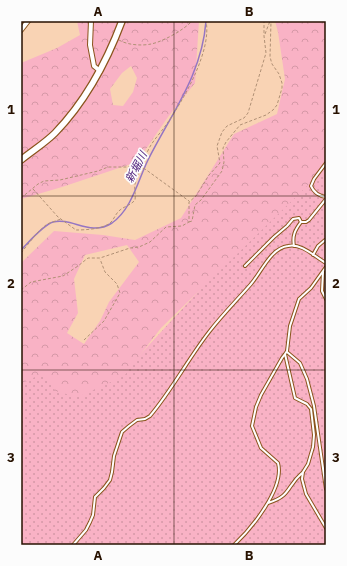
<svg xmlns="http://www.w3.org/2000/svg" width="347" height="566" viewBox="0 0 347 566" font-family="'IBM Plex Sans','Noto Sans JP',sans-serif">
  <defs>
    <pattern id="grass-dots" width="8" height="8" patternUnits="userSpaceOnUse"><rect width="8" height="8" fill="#f9b2c5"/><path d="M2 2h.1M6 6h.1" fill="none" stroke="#d598a7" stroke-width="1.8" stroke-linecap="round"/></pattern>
    <pattern id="forest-crowns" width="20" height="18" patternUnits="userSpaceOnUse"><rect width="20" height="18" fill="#f9b2c5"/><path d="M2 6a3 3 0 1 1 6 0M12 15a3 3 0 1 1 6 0" fill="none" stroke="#d598a7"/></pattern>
  </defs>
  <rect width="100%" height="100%" fill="#f9d3b4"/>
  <path fill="url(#grass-dots)" d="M326,145V545H21V371L136,359L208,281L255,236Z"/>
  <path fill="url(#forest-crowns)" fill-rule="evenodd" d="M77,21H199L195,83L168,117L137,162L62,187L21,199V63L57,48L80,35ZM131,66L137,78L133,92L123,106L113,105L110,89L122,73Z
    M275,21H326V161L307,186L161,328L124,376L78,397L55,391L48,377L41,374L21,384V263L54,231L103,235L135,240L181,218L234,134L277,114L285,79L278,32ZM127,245L139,262L109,302L100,321L84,344L67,333L78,313L74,279L85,255Z"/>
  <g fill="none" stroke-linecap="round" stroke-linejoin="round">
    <path stroke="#9575c3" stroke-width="1.5" d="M21,250C29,242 43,225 53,222C72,217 90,237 112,223C132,209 138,180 148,160C171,114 202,75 206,21"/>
    <g stroke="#8a541c" stroke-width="4">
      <path id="service" d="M326,163L314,179L311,186C314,193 319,196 326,197
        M294,246C292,236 295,230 301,222H306L309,220L326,199
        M313,255L318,246L325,240H326
        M245,266L274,237L287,226L293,219L299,218L301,222
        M326,267L311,288L299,299L290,326L287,351L285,354L295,398L307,404L311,409L314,435L313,447L308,464L303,472L302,479L306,494L326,528
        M323,272L322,291L326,299
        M287,352L300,363L307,379L314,406L326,489
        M268,503C291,496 286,487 302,473
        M73,545L86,530L90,522L93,515L95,497L104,488L110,480L112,472L114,456L122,432L129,426L137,420L145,419L150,416C172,390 188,359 209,332C222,315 237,300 251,284C262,271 271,248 288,246C302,243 315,257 326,263
        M234,545C251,529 285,488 278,463L261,448L252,426L256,407L261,395L282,358L285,354"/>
    </g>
    <g stroke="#8a541c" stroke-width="6">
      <path id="minor" d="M91,21L90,45L94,66L100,71
        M21,30L28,21"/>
    </g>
    <g stroke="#8a541c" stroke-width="8">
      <path id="tertiary" d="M21,160C32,151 45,143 55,133C85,102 107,61 122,21"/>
    </g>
    <path stroke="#b09075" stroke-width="1" stroke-dasharray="3 2" stroke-linecap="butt" d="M265,34L270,21
      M119,40C127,45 142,46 151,44C162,42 184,30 192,21
      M33,189L58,217L76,230C85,230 103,229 110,223C114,220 115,214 120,210C125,206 131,205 135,200C136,194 134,190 135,184C137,175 146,153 151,145C156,137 163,130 168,122C184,99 212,50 206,21
      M21,198L38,184L44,181L60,180L98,171L108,167H139L145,169L189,201
      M189,222L192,221L195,205L201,200L222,171L224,162L223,148L226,142L240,125L266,115L273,110L277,105L282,88V83L279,74L272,64L270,57L271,21
      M21,253L37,233L47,224L61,219
      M21,290L31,282L63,276L78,266L88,258H100L130,248L139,247L150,242L166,227L182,226L189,222V202L196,196L209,175L220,163L217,146L222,132L227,126L244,118L248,113L266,53L264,36V21
      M84,340L104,321L120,293L117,284L105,272L100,259"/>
    <use href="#service" stroke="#fff" stroke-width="2"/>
    <use href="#minor" stroke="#fff" stroke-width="4"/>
    <use href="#tertiary" stroke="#fff" stroke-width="5.5"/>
  </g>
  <path fill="none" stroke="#271100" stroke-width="1" stroke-opacity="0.55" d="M174,21V545M21,196H326M21,370H326"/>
  <g text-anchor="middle" stroke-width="3.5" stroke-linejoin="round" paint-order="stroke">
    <g font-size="11" font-style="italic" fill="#4a1b79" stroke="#fcfcfc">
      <text transform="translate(136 167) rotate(-62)" y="4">新堀川</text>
    </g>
  </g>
  <rect width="347" height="566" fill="none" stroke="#fcfcfc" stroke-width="44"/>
  <rect x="22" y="22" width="303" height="522" fill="none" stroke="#271100" stroke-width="1.5"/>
  <g font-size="13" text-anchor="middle" font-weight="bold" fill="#271100">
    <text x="98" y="16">A</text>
    <text x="249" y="16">B</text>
    <text x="11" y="114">1</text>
    <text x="336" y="114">1</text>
    <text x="11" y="288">2</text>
    <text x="336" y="288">2</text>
    <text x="11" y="462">3</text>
    <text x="336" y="462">3</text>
    <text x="98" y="560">A</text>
    <text x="249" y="560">B</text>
  </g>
</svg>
